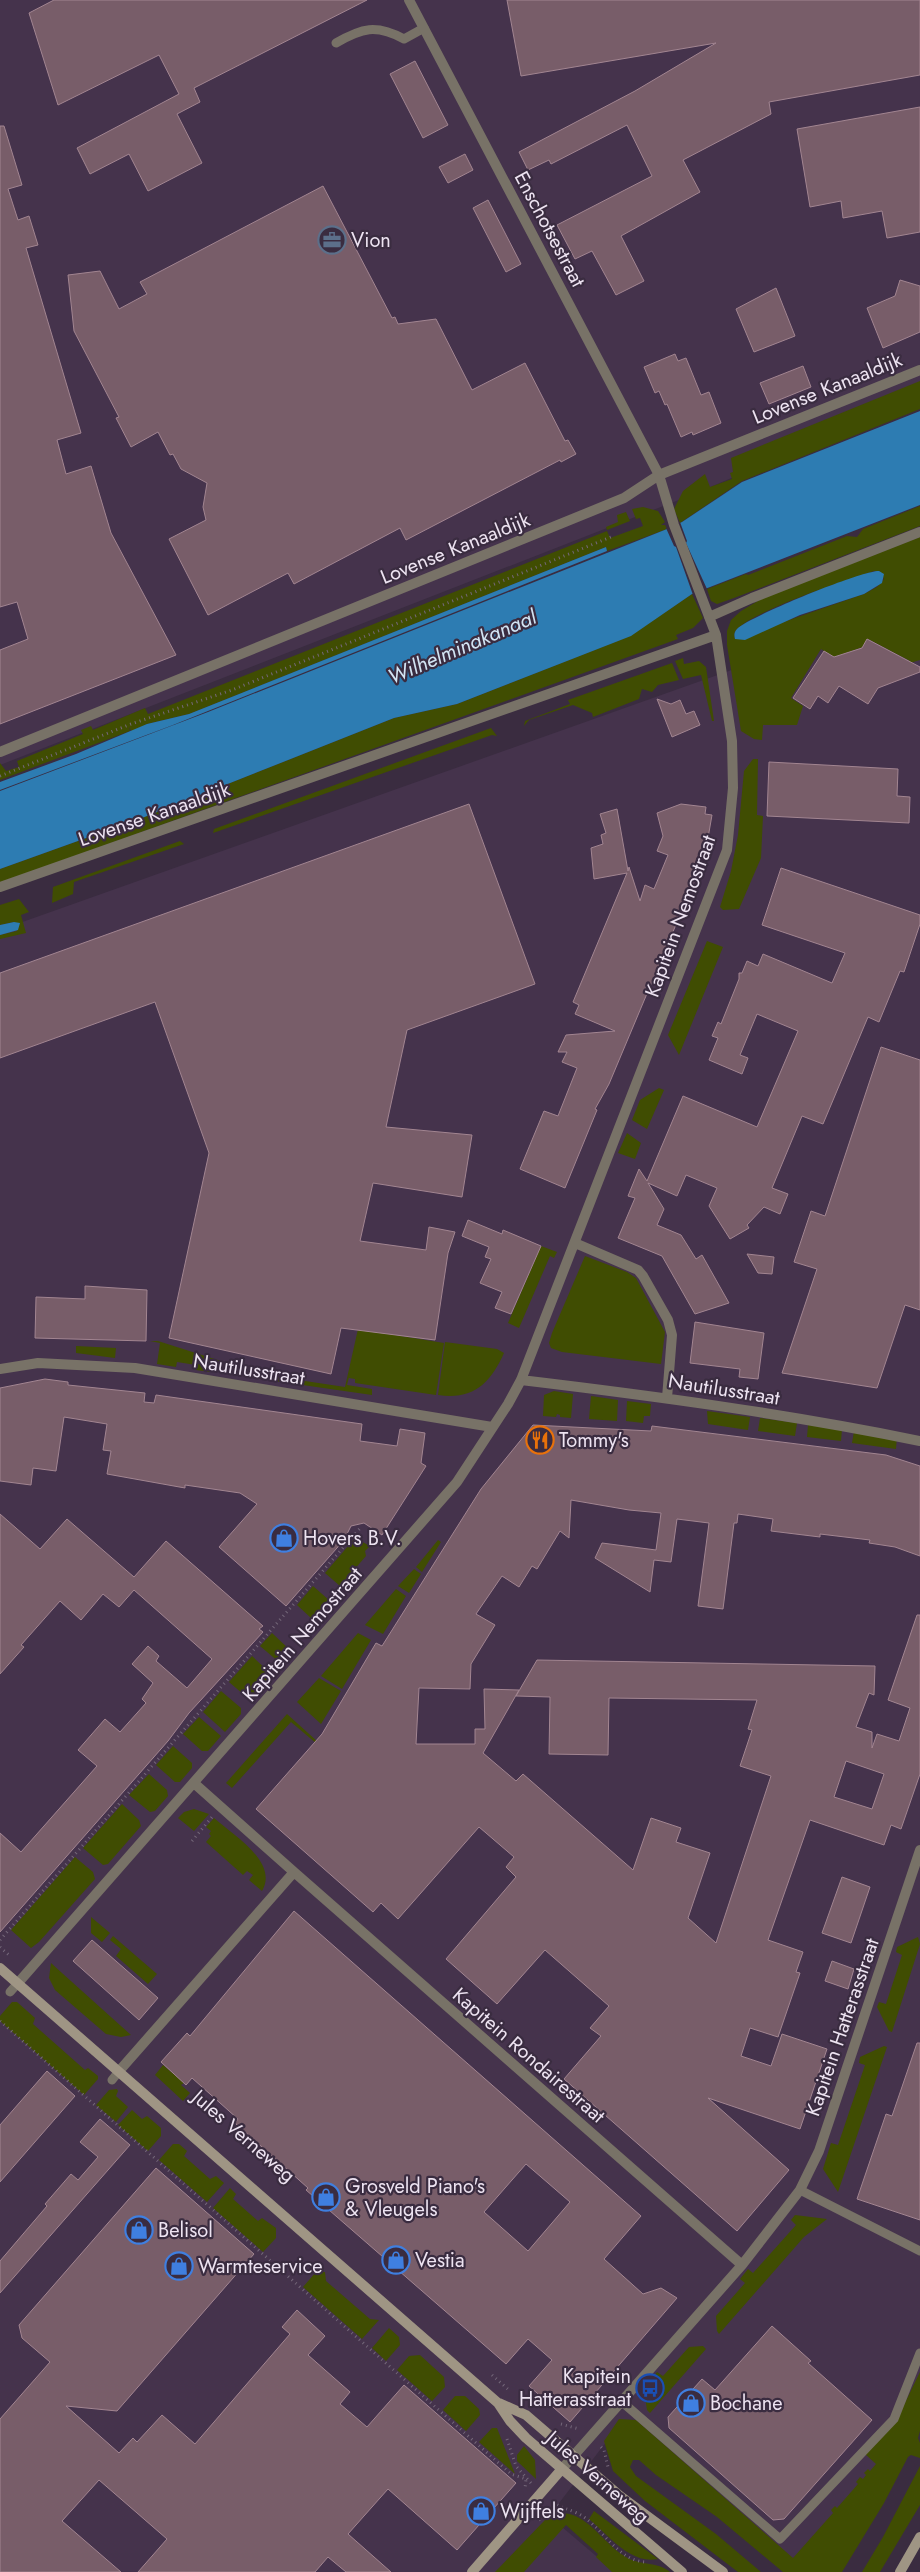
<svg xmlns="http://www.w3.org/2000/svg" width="920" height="2572" viewBox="0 0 920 2572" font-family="Jost,sans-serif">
  <rect width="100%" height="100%" fill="#3a2c40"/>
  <path fill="#45334c" d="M0,0H920V397L694,494L0,765Z
    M920,603V2382L880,2463L794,2563L610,2437L549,2516L615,2572H0V930Z"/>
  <path fill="#404d02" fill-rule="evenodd" d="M920,381V409L742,481L680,523L674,509L683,491L705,474L710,487L732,479L730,473L733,472L731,458Z
    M920,506V526L734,598L717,604L711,601L707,589L746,574L748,575L847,536L857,537L863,529Z
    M643,507L658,511L665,522L661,525H665L667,529L607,551L606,547L189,714L147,724L132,732L129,727L130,731L0,780V763L6,771L19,767L17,761L83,734L81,730L91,726L93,730L145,708L148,714L607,531L610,538L643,526L640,518L636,519L632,509Z
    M626,512L630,521L607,530L606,527L618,522L617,515Z
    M920,537V660L910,663V661L868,639L863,647L834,657L821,649L791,698L803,706L797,725H763L762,740L754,739L741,731L727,645V631L731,620L741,611L763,598ZM874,571H880L884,579L877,587L864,594L735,639C734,635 734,632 737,629C756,610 846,580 874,571Z
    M692,594L703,618L693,628L676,635L678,639L0,883V869L142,818L394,718L457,704L630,636Z
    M683,658L684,664L699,661L706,667L714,721H712L701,675L683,679L675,661Z
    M672,663L679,680L658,685L652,692L642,689L639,699L593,717L592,713L573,705L529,720L524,726L525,721L570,704L568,700Z
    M491,728L497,736L492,735L213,833L214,829Z
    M753,759H758L757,815L763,816L761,858L739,909L723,910L720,907L731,871L738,835L744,771Z
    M180,841L184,844L74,882L73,894L52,903L53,887Z
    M19,899L29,912L21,915L26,933L0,939V935L17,931L14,922L0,925V905Z
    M707,941L723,947L679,1055L668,1035Z
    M659,1088L664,1090L647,1129L632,1120L640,1100Z
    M627,1133L641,1143L635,1159L618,1153Z
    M541,1246L557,1252L554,1258L550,1256L519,1328L508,1323Z
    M585,1256L627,1272L636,1278L665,1332L661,1364L562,1352L551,1348L549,1343L552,1333Z
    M358,1329L444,1343L436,1395L355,1383V1379L349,1378L350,1373L347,1385L372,1389V1395L247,1377L248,1372L211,1367L210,1372L196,1370V1365L177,1362L176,1367L157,1364L160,1343L150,1341H158L265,1375L345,1387Z
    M445,1342L497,1349L504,1353C490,1384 473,1400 438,1395Z
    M76,1346L116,1348L115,1358L76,1353Z
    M554,1391L573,1394L571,1418L560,1417V1415L557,1414L556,1417L543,1416L544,1395Z
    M591,1396L618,1400L617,1421L589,1419Z
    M627,1401L651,1404L650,1416H644L643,1423L626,1421Z
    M707,1411L750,1417L748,1430L708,1424Z
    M760,1418L797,1423L795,1436L758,1431Z
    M808,1425L842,1429L841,1441L807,1437Z
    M854,1431L897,1436L896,1449L852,1443Z
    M355,1538L370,1546L365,1551L366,1556L340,1586L325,1573Z
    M438,1540L441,1542L422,1572L416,1567Z
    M414,1569L421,1574L409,1593L398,1586Z
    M313,1586L330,1601L316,1617L314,1616L311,1618L297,1605Z
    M396,1589L406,1596L383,1634L365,1625Z
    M272,1633L291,1651V1656L285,1663H280L260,1646Z
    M358,1633L371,1640L342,1689L321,1676Z
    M252,1656L271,1674V1679L254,1698L250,1700L229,1682Z
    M319,1678L341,1691L321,1724L297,1702Z
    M221,1691L241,1708V1714L225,1732L203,1712Z
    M287,1714L318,1742L317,1744L291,1722L232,1788L226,1783Z
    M199,1717L221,1736L208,1751H202L183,1734Z
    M173,1746L192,1763V1768L180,1782H175L156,1765Z
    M149,1774L167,1790L168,1796L155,1811L150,1812L129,1795Z
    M122,1804L139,1820L141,1826L108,1864L103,1865L83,1848Z
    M194,1809L209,1814L194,1831L178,1818L184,1812Z
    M214,1818C233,1835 279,1862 262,1891L249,1880L253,1875L247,1871L243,1875L206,1842L211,1836L209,1834L211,1831L206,1827Z
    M75,1857L93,1872L95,1879L39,1942L31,1948L11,1930Z
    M91,1917L110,1933L102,1942L91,1933Z
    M113,1936L157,1974L148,1984L116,1956L121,1949L110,1940Z
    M918,1937L920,1944L892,2032L889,2031L877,2007L879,2002L886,2004L902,1955L896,1952L897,1947Z
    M51,1963L62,1973L131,2035L121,2037L106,2034L55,1990L49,1978Z
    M12,2002H17L35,2018L33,2024L85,2070L88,2068L98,2076V2079L84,2095L0,2021V2016Z
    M884,2046L887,2047L838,2192L823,2169L831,2143L838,2145L865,2065L859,2063L860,2057Z
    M163,2065L184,2083L181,2085L190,2093L183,2101L155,2075Z
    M117,2089L118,2091L116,2096L128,2107L116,2122L96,2105L109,2090Z
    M132,2110L142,2119L147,2116L161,2128V2136L148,2151L118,2125Z
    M173,2144H179L187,2151L184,2156L210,2179L216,2176L224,2183L207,2202L159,2160Z
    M230,2188L236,2194L233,2199L258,2221L262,2218L276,2228V2238L263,2252L213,2208Z
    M795,2215L827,2219L804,2237L719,2334L717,2331L716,2316L745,2283L740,2279L748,2269L753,2273L796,2225L791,2220Z
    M316,2272H325L326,2281L370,2319L379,2320L362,2339L303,2287Z
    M389,2328L399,2337L400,2345L386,2361L372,2348Z
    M703,2346L706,2349L650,2413L647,2410L645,2397L658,2382L653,2377L657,2372L663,2376L689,2347Z
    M420,2355L444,2377L445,2387L432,2401L397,2370L409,2356Z
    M920,2372V2431L918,2438L920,2443V2458L911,2455L908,2457L884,2503L842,2572H783L717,2517L656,2475L639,2460H633L630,2467L636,2476L716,2534L761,2572H738L645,2501L613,2471L604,2441L619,2419L636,2420L793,2558L833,2513L831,2510L835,2506L837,2508L858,2484L856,2482L860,2477L863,2479L866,2475L864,2473L868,2469L870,2471L876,2464L864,2453L902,2409Z
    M455,2396H465L479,2409L480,2415L466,2431L443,2410Z
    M492,2428H497L515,2474L479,2442Z
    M524,2446L535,2460L536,2479L517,2461V2455Z
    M920,2466V2505L880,2572H862L883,2537Z
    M594,2511L658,2559C631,2565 608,2535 589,2519Z
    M563,2513C590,2515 604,2545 626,2557C640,2566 657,2561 670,2572H612L596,2557L598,2554L566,2525L524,2572H495L545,2520Z"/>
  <path fill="#2d7cb2" d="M920,411V505L692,594L631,636L567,661L457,704L394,718L142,818L0,869V791L208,712L667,529L682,522L742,482Z
    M606,547L607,551L173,725L0,790V782L76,754L147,724L189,714Z
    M879,571L884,574L882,583L864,594L800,615L745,640L735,639C734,635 734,632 737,629C750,616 863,570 879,571Z
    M14,922L20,923L18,930L0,935V925Z"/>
  <path fill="#3a2c40" d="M680,522L687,541L686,543L707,589L693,595L676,547L674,546L666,528Z"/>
  <path fill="#785d69" stroke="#a28591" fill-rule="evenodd" d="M54,0H367L194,88L200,102L177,114L202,163L148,191L129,154L90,174L77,148L179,94L159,55L58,105L29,13Z
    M507,0H920V75L769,102L771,114L683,160L700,192L621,236L644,281L616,295L592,251L575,259L557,225L652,176L627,125L551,164L549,160L528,170L519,152L635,91L716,43L521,76Z
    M415,61L448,125L423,138L390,74Z
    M920,107V232L887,238L882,211L843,218L841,201L810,207L797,129Z
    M0,126H4L22,185L8,189L18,220L29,216L38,245L26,248L81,433L57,440L66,474L91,466L111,533L176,655L0,724V650L28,639L17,602L0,607Z
    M465,154L473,170L448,183L439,167Z
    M323,186L392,318L395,317L398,324L436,319L472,390L525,363L565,441L568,440L576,454L561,462L560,460L406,540L400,528L294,584L288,573L208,615L169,539L206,520L203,507L207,483L181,469L173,454L170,455L158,432L131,447L116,418L119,417L74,331L68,275L100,271L119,309L147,294L140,282Z
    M488,200L521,264L506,272L473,208Z
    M900,280L920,286V332L883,348L867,308L895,296Z
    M776,288L795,336L754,352L736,309Z
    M675,354L678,361L686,358L701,395L709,392L721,423L693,435L692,432L681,437L667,404L665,405L659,391L655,393L644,367Z
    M803,366L811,387L769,404L760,383Z
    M867,639L920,667V672L878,688L868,704L839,686L828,703L818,696L810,709L793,698L824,651L834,657L862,648Z
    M657,699L671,704L680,700L686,714L694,711L700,725L672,737Z
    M769,762L898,769L897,796L910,797L909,823L767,816Z
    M469,804L535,984L407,1030L386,1127L472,1135L462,1197L373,1183L360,1241L426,1250L429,1227L455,1232L448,1253L435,1340L341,1328L331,1374L169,1338L209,1153L155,1002L0,1058V973Z
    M681,804L706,807L705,814L712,815L708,838L696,877L609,1084L595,1109L597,1110L565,1188L520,1169L544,1111L558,1116L577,1068L562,1062L567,1052H558L566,1035L615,1031L575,1014L579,1005L573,1002L627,873L594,879L591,848L603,844L601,835L606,833L600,814L617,809L628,871L629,867L640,901L645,885L654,889L668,855L657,851L663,836L657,813Z
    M781,868L920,915V924L904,972L900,971L879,1022L868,1017L823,1124L802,1116L772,1188L788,1194L780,1214L764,1207L747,1225L749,1228L730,1239L709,1206L717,1188L686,1175L677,1196L648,1183L664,1209L657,1225L681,1235L696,1259L702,1255L729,1303L695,1314L662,1256L618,1238L635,1198L628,1196L639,1169L647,1181L683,1096L757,1127L798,1031L757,1014L740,1055L748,1058L742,1074L709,1060L718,1038L712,1036L718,1022L721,1024L739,979V973H742L747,961L758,966L763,954L832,983L845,953L762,925Z
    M881,1047L920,1060V1310L905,1305L877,1388L782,1373L817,1269L794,1262L811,1211L825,1216Z
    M468,1220L502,1234L503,1230L541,1246L511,1314L495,1308L502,1292L480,1283L491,1259L485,1257L489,1247L462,1236Z
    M747,1254L774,1257L772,1274L758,1273Z
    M85,1286L147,1290L146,1341L35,1338L36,1297L85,1299Z
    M695,1322L764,1333L758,1379L739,1377L740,1369L690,1363Z
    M45,1379L68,1382V1385L145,1393L144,1402L154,1403L156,1395L362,1424L360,1441L397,1446L400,1429L425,1433L421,1463L426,1466L382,1535L364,1523L351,1526L344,1540L286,1606L219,1547L257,1504L240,1493L185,1485V1488L107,1474L111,1451L103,1450L107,1424L64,1417L56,1471L33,1468L31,1485L0,1481V1388Z
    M533,1425L651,1431L652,1426L886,1455L920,1466V1556L895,1547L869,1543L870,1540L820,1534V1537L771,1531L773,1519L738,1514L737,1523H734L723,1609L698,1606L709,1523L677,1519L671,1562L654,1560L650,1592L595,1558L602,1543L656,1550L661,1513L629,1510L571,1500L569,1538L560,1531L537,1569L532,1566L519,1587L502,1576L476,1614L495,1625L471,1664L470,1689L419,1688L416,1744H475V1729H485L484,1689L519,1690L483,1753L516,1781L523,1774L633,1870L651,1818L681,1828L676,1842L710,1853L688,1918L716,1943L771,1776L740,1766L752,1730L748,1729L757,1700L609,1698L608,1755L549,1754L550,1697L516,1696L537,1660L875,1666L874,1695L869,1693L856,1727L872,1732V1748L877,1734L899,1741L910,1708L888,1700L917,1615H920V1774L901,1829L891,1825L884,1845L810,1820L768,1940L803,1952L796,1972L800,1973L778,2037L750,2028L741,2056L771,2066L782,2034L827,2049L800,2129L708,2098L789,2170L737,2231L564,2079L601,2036L590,2028L609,2006L545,1950L497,2004L446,1959L516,1877L506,1867L514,1857L479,1827L398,1919L381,1903L373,1912L256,1809L322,1734L376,1643L382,1646L481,1489ZM846,1761L884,1774L872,1809L834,1797Z
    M0,1514L40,1549L67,1519L134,1577L166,1541L263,1626L259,1629L263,1632L189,1713L168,1741L0,1932V1833L21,1852L97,1766L78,1750L105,1719L120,1732L146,1703L142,1699L153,1683L132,1664L148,1646L159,1656L156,1661L187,1688L212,1659L134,1590L119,1607L103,1594L81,1620L60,1601L21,1645L24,1647L0,1674Z
    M842,1877L870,1887L851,1943L822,1933Z
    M294,1911L641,2216L604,2259L643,2294L661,2288L677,2298L570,2422L529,2386L552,2360L528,2339L506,2364L306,2190L308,2188L235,2123L238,2119L192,2078L186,2085L161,2062L187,2033L190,2036ZM526,2164L570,2202L528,2251L484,2212Z
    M92,1940L158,1998L139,2020L73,1961Z
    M832,1961L854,1969L848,1989L825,1981Z
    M917,2043H920V2220L857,2199L886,2114L892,2116Z
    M47,2071L75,2096L0,2182V2125Z
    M100,2119L130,2145L0,2293V2261L47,2206L45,2204L71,2174L78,2180L98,2157L80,2142Z
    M156,2168L254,2254L117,2411L66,2406L119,2453L133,2438L137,2442L162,2415L195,2444L290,2334L282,2327L297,2310L325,2336L308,2355L350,2392L340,2404L367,2427L404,2385L516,2483L457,2550L388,2489L348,2534L391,2572H346L328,2557L315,2572H138L167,2539L99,2480L62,2521L121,2572H0V2419L50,2362L22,2338L19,2325Z
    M772,2326L811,2361L808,2363L872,2420L784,2519L773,2520L669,2428L668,2417L702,2379L715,2390Z"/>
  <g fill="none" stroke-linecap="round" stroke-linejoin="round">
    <path stroke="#75687a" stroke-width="3" stroke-dasharray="1 4" stroke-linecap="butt" d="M0,776L131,724L232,690L611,537
      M192,1841L212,1817
      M0,1940L362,1526
      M0,1947L10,1956
      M0,2021L511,2474L526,2479L525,2489
      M492,2375L510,2391
      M561,2424L579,2429
      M507,2439L516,2466L531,2483
      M601,2447L604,2450L608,2467
      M553,2502C561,2508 568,2509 577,2513C602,2525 616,2561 646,2562
      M539,2520L561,2508"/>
    <path stroke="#787267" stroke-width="9" d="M336,43C362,28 376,24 404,39L424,28
      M10,1992L18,1983
      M112,2080L120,2070
      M800,2190L920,2251
      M621,2401L780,2539L894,2419L920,2353"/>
    <path stroke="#787267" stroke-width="10" d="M709,617L752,598L920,532
      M0,752L624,498L659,475L920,370
      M0,887L716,635
      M575,1243L638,1270L643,1276L668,1320L672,1335L667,1398
      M0,1369L38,1363L135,1368L492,1427
      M521,1380C655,1396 788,1414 920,1441
      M294,1872L742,2265
      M18,1983L457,1482L508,1404L521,1380L727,850L733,788L732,741L716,635L674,525L659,475L409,0
      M120,2070L294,1872L195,1784
      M561,2470L742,2265L800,2190L819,2151L920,1850"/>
    <path stroke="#9f9584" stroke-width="10" d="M0,1968L498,2403L510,2421L526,2438L682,2572
      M499,2403L526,2415L620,2496L723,2572
      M472,2572L561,2470
      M900,2572L920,2537"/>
  </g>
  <defs>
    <g id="office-ring" transform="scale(1.4375)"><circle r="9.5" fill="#3a2c40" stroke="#5c6f8a" stroke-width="1.5"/><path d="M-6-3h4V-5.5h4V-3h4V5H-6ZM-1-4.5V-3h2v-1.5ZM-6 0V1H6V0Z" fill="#5c6f8a"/></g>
    <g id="restaurant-ring" transform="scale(1.4375)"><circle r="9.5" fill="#3a2c40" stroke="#e8710a" stroke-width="1.5"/><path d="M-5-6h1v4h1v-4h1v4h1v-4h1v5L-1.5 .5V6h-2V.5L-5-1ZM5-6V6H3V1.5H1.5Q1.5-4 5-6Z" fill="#e8710a"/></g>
    <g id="shop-ring" transform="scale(1.4375)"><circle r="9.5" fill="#3a2c40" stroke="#3f7fe0" stroke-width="1.5"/><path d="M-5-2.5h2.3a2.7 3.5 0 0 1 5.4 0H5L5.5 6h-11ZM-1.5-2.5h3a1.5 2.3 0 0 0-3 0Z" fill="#3f7fe0"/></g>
    <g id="bus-ring" transform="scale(1.4375)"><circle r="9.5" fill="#3a2c40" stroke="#1a4fb4" stroke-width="1.5"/><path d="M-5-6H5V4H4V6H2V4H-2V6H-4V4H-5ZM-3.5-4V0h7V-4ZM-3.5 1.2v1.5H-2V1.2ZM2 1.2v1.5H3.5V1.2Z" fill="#1a4fb4"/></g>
  </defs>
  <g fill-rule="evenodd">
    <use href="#office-ring" x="332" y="240"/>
    <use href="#restaurant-ring" x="540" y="1440"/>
    <use href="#shop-ring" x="284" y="1538"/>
    <use href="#shop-ring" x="326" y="2197"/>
    <use href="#shop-ring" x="139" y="2230"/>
    <use href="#shop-ring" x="396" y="2260"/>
    <use href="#shop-ring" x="179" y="2266"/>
    <use href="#bus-ring" x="650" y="2388"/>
    <use href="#shop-ring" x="691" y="2403"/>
    <use href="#shop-ring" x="481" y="2511"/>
  </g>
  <g text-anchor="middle" stroke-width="4.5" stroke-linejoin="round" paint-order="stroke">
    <g font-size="20" fill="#ede3f1" stroke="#3a2c40">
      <text transform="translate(550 229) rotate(62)" y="7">Enschotsestraat</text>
      <text transform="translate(827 388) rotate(-22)" y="7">Lovense Kanaaldijk</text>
      <text transform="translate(455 548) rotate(-22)" y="7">Lovense Kanaaldijk</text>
      <text transform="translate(154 814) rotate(-19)" y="7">Lovense Kanaaldijk</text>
      <text transform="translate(680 916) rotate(-70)" y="7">Kapitein Nemostraat</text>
      <text transform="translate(249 1369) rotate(9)" y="7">Nautilusstraat</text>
      <text transform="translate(724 1389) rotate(9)" y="7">Nautilusstraat</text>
      <text transform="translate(302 1634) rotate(-49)" y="7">Kapitein Nemostraat</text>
      <text transform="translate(842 2027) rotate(-71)" y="7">Kapitein Hatterasstraat</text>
      <text transform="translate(529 2055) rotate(41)" y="7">Kapitein Rondairestraat</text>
      <text transform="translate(244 2136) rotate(41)" y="7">Jules Verneweg</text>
      <text transform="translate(598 2477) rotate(41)" y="7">Jules Verneweg</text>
    </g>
    <g font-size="20" fill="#ede3f1" stroke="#3a2c40" text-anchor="start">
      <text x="351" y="247">Vion</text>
      <text x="559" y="1447">Tommy's</text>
      <text x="303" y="1545">Hovers B.V.</text>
      <text x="345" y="2193">Grosveld Piano's<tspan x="345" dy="23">&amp; Vleugels</tspan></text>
      <text x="158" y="2237">Belisol</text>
      <text x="415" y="2267">Vestia</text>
      <text x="198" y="2273">Warmteservice</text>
      <text x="631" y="2383" text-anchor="end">Kapitein<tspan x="631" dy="23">Hatterasstraat</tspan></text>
      <text x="710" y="2410">Bochane</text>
      <text x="500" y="2518">Wijffels</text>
    </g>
    <g font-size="21" font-style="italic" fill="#d3e5f4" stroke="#3a2c40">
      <text transform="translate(462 647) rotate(-23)" y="7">Wilhelminakanaal</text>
    </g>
  </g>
</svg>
